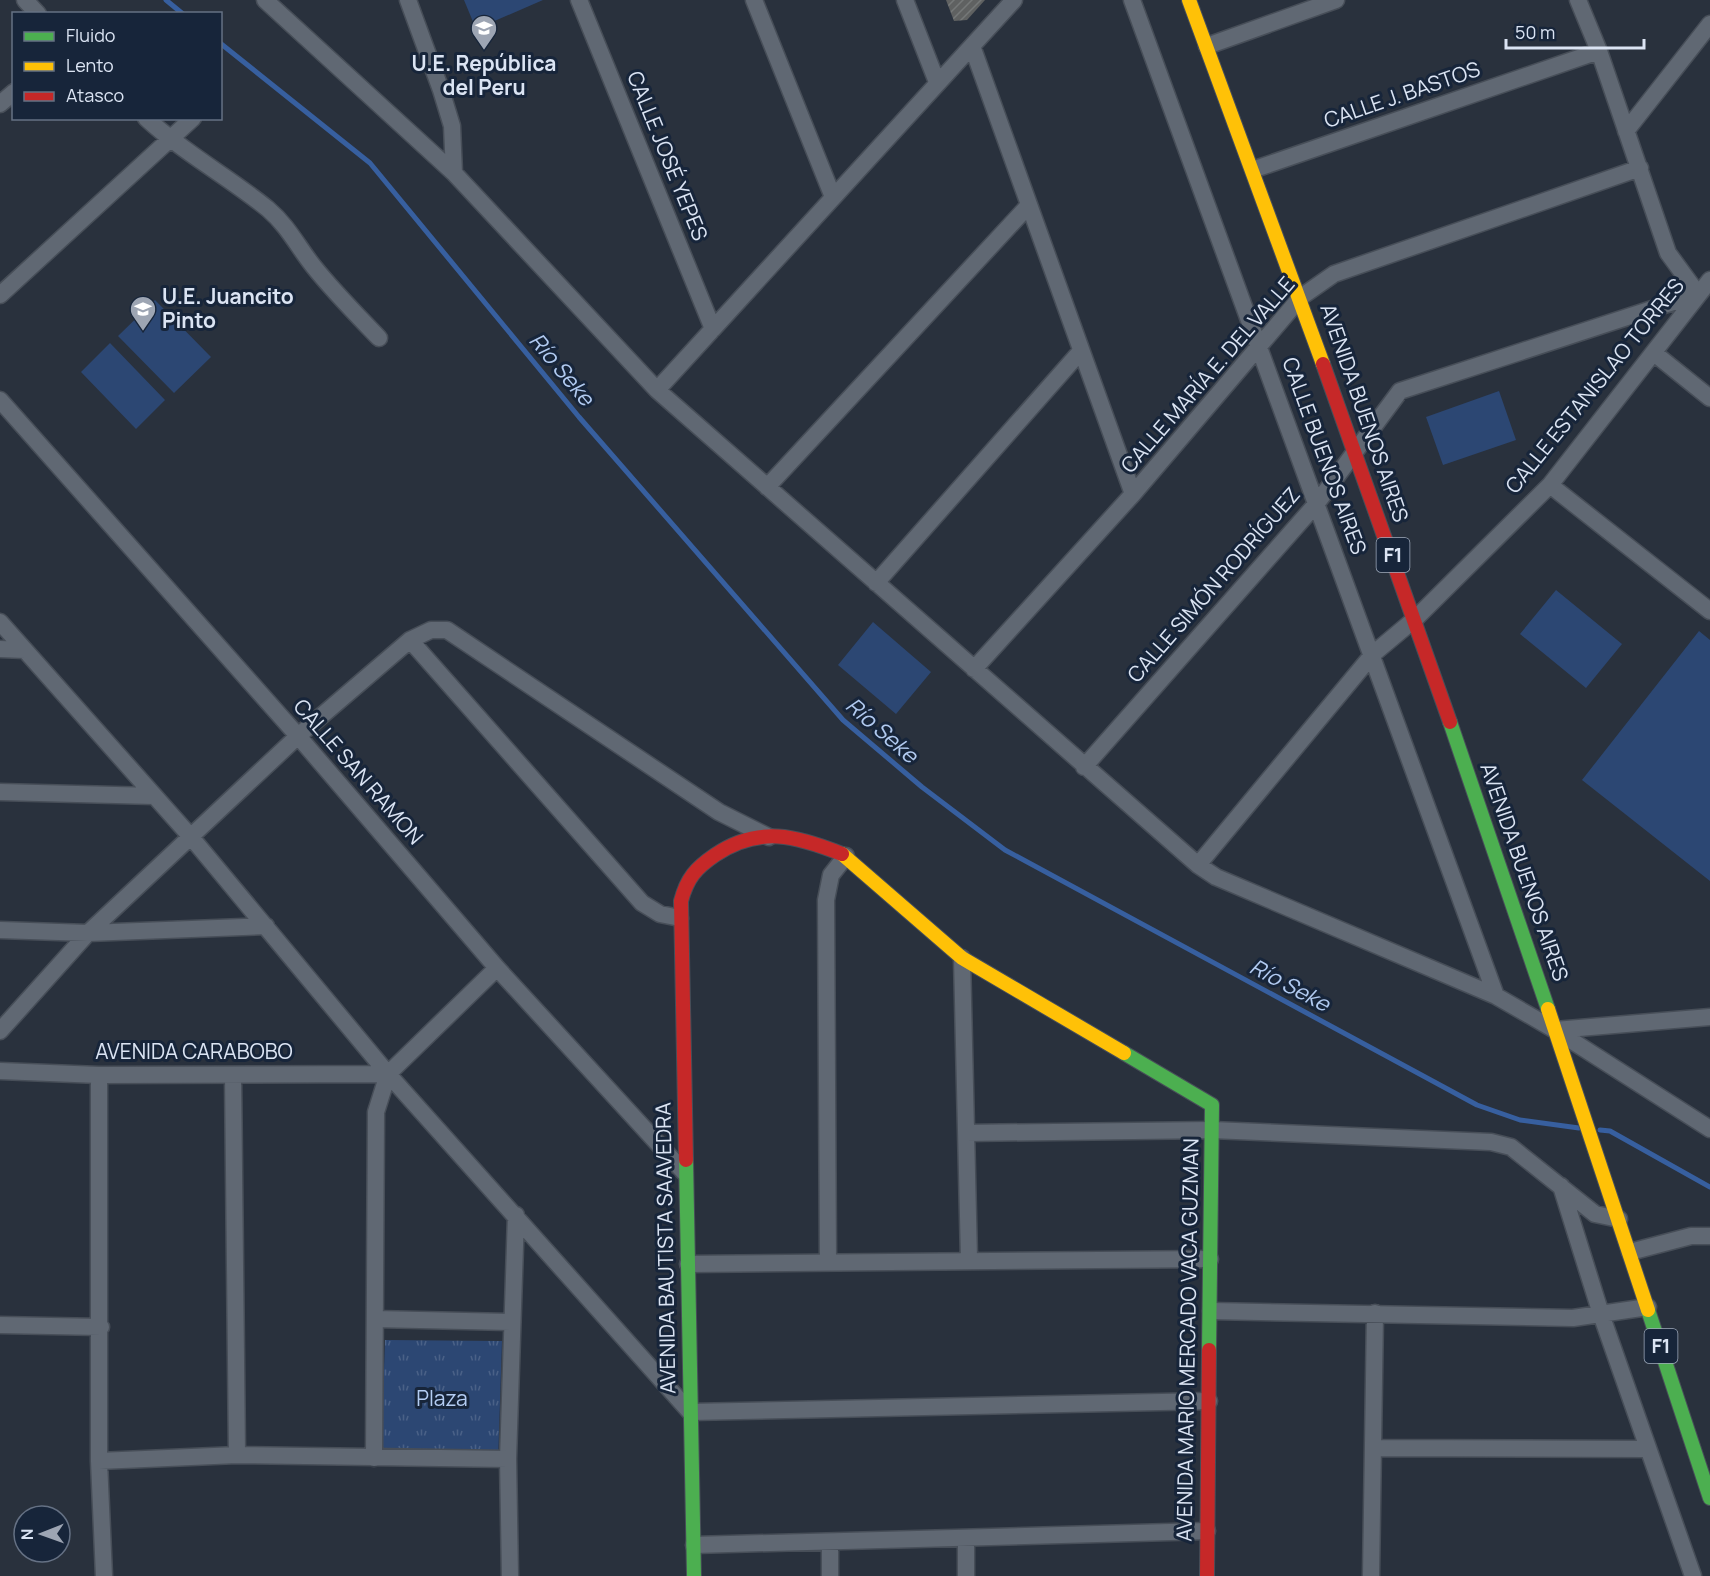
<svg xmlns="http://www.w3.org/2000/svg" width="1710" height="1576" viewBox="0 0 1710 1576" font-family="Manrope,sans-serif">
  <defs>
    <pattern id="park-tufts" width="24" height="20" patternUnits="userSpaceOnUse" patternTransform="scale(1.5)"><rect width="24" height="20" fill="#2c4773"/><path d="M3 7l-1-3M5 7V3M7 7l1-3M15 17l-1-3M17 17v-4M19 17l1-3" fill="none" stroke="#4a6187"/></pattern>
    <pattern id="building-hatch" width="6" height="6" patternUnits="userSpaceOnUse" patternTransform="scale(1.5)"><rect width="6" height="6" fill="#5f6161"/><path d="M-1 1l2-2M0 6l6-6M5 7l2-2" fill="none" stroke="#757878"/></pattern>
  </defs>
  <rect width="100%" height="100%" fill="#29313d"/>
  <path fill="#2c4773" d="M464,0H543L476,29Z
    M155,300L211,357L174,393L118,336Z
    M110,343L165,400L136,429L81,372Z
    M1499,391L1516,440L1443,465L1426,417Z
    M1556,590L1622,644L1586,688L1520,634Z
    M873,622L931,672L896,714L838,665Z
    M1699,631L1710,640V881L1582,780Z"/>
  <path fill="url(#park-tufts)" d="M385,1340L502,1341L498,1462L381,1457Z"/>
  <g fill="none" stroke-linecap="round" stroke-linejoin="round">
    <path stroke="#375f9f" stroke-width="5" d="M166,0L183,14
      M220,43L370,163L579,417L843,720L922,787L1005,850L1477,1105L1520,1120L1579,1128
      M1600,1130L1610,1131L1710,1187"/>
  </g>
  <path fill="url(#building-hatch)" d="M946,0H985L967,20L954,21Z"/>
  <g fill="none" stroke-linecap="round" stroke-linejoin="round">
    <g stroke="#474e58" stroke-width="19">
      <path id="street" d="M25,0L38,14
        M265,0L454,173
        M408,0L441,90L452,126L454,173L657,390L1198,865L1216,877L1496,996L1555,1030L1710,1129
        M579,0L713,329
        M754,0L833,197
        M905,0L937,82
        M1132,0L1496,996
        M972,46L1133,494
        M1207,46L1336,0
        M0,104L14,92
        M146,118C184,153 229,177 268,209C288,226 298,247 314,267C334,292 357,315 379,338
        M1626,131L1710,24
        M1255,169L1599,51
        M0,295L193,118
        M1654,353L1710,398
        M657,390L1014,0
        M0,400L298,736L497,968L684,1172
        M1550,485L1710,611
        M767,487L1029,205
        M876,583L1080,352
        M0,622L191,837L388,1074L690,1412L1209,1401
        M410,640L642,903L660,914L680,918
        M0,649L25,650
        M974,669L1133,494L1301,297L1334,274L1640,168
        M1084,767L1317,503L1400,391L1698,294L1668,253L1599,51L1578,0
        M0,792L154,796
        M1198,865L1373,654L1416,618L1550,485L1710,280
        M0,930L88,933L266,926
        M962,958L969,1259
        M1555,1030L1710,1017
        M0,1031L88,933L298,736L410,640L431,630H447L719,812L769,837
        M0,1071L99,1075L388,1074
        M99,1075V1461L104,1576
        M233,1075L237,1455
        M966,1133L1212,1130L1491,1142L1511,1147L1595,1214L1619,1219
        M1561,1186L1601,1314L1693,1576
        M1630,1252L1691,1236H1710
        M828,1262L826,900L831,875L846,856
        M688,1264L1210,1259
        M1211,1311L1573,1318L1648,1307
        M375,1319L511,1322
        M0,1325L101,1327
        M1373,1448L1647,1449
        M374,1458L376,1112L388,1074L497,968
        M99,1461L237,1455L508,1459
        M966,1539V1576
        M830,1542V1576
        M694,1545L1207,1531
        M510,1576L508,1459L516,1215
        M1371,1576L1375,1313"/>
    </g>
    <g stroke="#474e58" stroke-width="16">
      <path id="fast" d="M1450,722L1548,1009
        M1124,1053L1212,1105L1209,1350
        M686,1160L694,1576
        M1648,1310L1710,1498"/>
    </g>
    <g stroke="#474e58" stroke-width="16">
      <path id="slow" d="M1189,0L1323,364
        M842,854L962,958L1124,1053
        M1548,1009L1648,1310"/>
    </g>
    <g stroke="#474e58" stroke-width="16">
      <path id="jam" d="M1323,364L1450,722
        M686,1160L681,901C687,878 696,868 715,855C759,825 797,836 842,854
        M1207,1576L1209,1350"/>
    </g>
    <use href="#street" stroke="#606873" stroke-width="16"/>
    <use href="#fast" stroke="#4caf50" stroke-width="14"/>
    <use href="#slow" stroke="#ffc107" stroke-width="14"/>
    <use href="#jam" stroke="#c62828" stroke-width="14"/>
  </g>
  <defs>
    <g id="school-pin" transform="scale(1.35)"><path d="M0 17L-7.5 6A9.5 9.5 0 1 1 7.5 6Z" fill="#9da5b3" stroke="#17253a"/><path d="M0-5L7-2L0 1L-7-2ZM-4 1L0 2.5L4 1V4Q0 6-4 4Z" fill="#fff"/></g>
  </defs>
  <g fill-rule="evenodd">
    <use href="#school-pin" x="484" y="28"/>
    <use href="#school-pin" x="143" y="309"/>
  </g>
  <g text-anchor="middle" stroke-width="6" stroke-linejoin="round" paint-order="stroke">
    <g fill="#17253a" stroke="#a0abbc" stroke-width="1.5">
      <rect x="1376.5" y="538" width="33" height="34" rx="4.5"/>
      <rect x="1644.5" y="1329" width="33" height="34" rx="4.5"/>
    </g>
    <g font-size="20" font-weight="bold" fill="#dbe4f3">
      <text x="1393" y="562">F1</text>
      <text x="1661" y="1353">F1</text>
    </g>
    <g font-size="21" font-weight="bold" fill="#dbe4f3" stroke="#17253a">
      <text x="484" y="71">U.E. República<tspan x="484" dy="24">del Peru</tspan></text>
      <text x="162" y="304" text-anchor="start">U.E. Juancito<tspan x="162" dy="24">Pinto</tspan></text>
    </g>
    <g font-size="21" fill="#dbe4f3" stroke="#17253a">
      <text transform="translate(1402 95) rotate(-19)" y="7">CALLE J. BASTOS</text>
      <text transform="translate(667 156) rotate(68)" y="7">CALLE JOSÉ YEPES</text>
      <text transform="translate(1208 375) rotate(-49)" y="7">CALLE MARÍA E. DEL VALLE</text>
      <text transform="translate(1595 386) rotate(-51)" y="7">CALLE ESTANISLAO TORRES</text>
      <text transform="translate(1364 413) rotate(71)" y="7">AVENIDA BUENOS AIRES</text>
      <text transform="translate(1324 456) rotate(70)" y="7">CALLE BUENOS AIRES</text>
      <text transform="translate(1214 585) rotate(-49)" y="7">CALLE SIMÓN RODRÍGUEZ</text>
      <text transform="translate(358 772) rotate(49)" y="7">CALLE SAN RAMON</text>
      <text transform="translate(1524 872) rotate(71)" y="7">AVENIDA BUENOS AIRES</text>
      <text x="194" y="1059">AVENIDA CARABOBO</text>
      <text transform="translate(666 1248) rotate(-91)" y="7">AVENIDA BAUTISTA SAAVEDRA</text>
      <text transform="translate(1188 1340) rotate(-89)" y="7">AVENIDA MARIO MERCADO VACA GUZMAN</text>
    </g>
    <g font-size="21" fill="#b4cdf3" stroke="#17253a">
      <text x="442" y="1406">Plaza</text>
    </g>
    <g font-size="22" font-style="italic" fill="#b1caf0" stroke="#17253a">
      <text transform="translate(562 369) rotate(50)" y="8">Río Seke</text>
      <text transform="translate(882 730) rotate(41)" y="8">Río Seke</text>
      <text transform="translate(1290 985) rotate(28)" y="8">Río Seke</text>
    </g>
  </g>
  <rect x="12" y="12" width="210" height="108" fill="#17253a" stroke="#657184" stroke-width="1.5"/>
  <rect x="24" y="32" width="30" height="9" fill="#4caf50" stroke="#657184" stroke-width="1.5"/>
  <text x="66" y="42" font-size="18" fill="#dbe4f3">Fluido</text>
  <rect x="24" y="62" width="30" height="9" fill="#ffc107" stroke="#657184" stroke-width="1.5"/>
  <text x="66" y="72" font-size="18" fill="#dbe4f3">Lento</text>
  <rect x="24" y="92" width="30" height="9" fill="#c62828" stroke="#657184" stroke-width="1.5"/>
  <text x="66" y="102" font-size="18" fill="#dbe4f3">Atasco</text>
  <g transform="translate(42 1534) rotate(269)"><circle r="28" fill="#17253a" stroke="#657184" stroke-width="1.5"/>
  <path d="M0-4.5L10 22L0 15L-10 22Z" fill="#9da5b3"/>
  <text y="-9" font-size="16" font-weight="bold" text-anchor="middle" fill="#dbe4f3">N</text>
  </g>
  <path d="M1506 39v9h138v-9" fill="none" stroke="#dbe4f3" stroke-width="3"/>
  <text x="1515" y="39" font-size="18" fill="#dbe4f3" stroke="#17253a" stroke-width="4.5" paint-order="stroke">50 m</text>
</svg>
